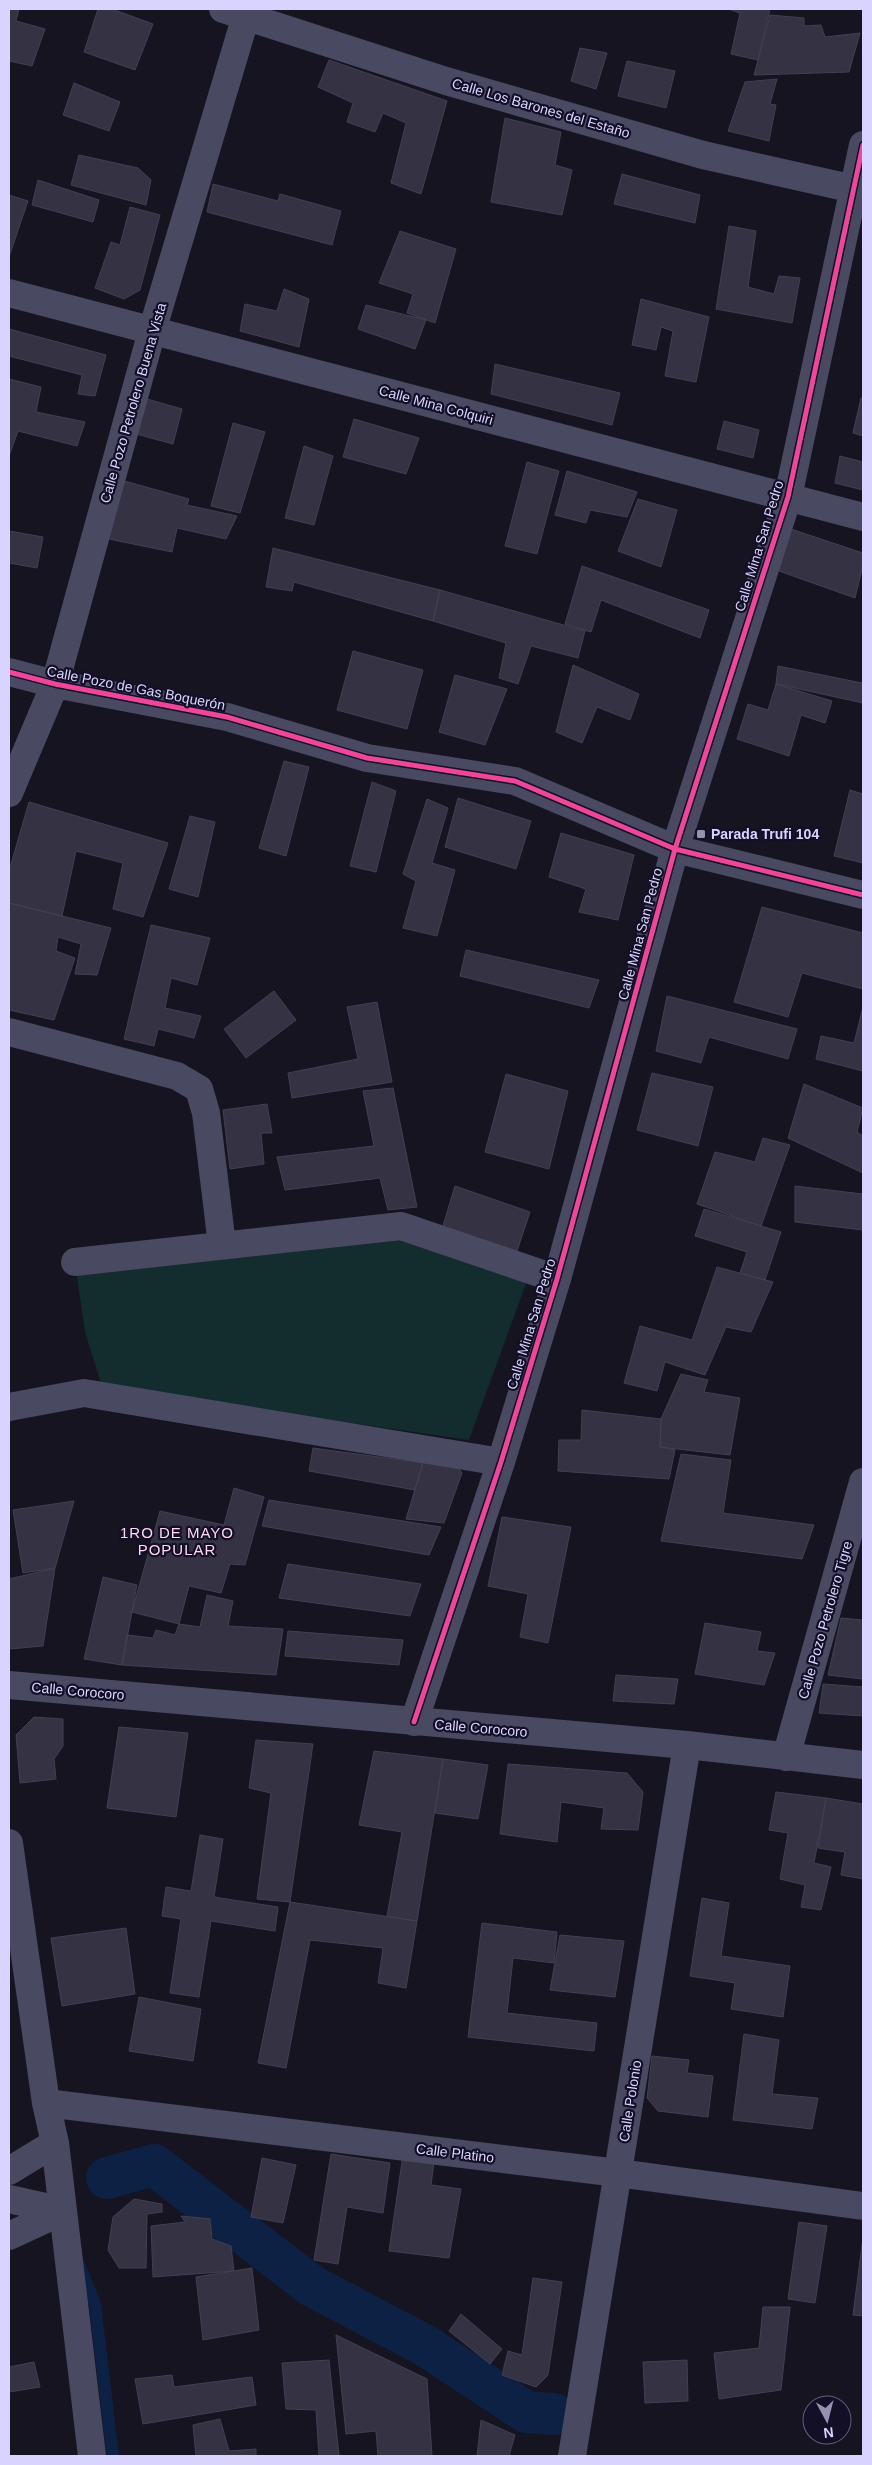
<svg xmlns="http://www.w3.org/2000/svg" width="872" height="2465" viewBox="0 0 872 2465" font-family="Arial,sans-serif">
  <rect width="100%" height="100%" fill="#161421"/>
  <path fill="#132c2d" d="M399,1235L527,1281L469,1440L102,1387L85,1332L76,1270Z"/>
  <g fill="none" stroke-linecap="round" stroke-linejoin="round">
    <path stroke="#0d2144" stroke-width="12" d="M79,2264L95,2304L113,2456"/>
    <path stroke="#0d2144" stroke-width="42" d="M107,2178L154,2165L312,2286L426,2346L526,2412L554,2414"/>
  </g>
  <path fill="#343243" stroke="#433f54" d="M9,9H19L16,21L45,29L32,66L9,61Z
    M98,9H112L153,24L135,70L84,52Z
    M728,9H770L758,60L731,54L740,13Z
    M770,15L804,18V26L821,25L825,37L860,33L849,72L754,75Z
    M580,48L607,53L596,89L571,81Z
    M329,60L447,101L421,194L391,183L406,123L383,113L375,132L347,122L353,103L318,87Z
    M627,61L675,71L666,108L618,96Z
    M777,79L770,104L776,105L769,141L728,131L745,82Z
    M74,83L120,102L109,131L63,115Z
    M505,118L561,132L555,165L572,170L562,215L491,202Z
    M79,155L138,168L151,180L146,205L71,185Z
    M622,174L700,195L695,223L614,204Z
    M38,180L99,200L93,222L32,205Z
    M213,184L278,201L280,194L341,211L332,245L207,212Z
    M9,195L28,201L9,257Z
    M130,207L160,215L140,290L124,299L95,288L111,242L120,245Z
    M729,226L756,231L748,287L774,294L779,276L800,278L792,323L716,309Z
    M400,231L456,249L435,323L407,313L413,294L379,283Z
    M284,289L309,299L299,347L240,331L245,304L277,311Z
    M641,299L709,317L696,382L665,376L673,331L661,327L656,350L632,345Z
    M366,305L426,320L415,349L358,329Z
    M9,329L106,355L95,396L78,394L82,375L9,356Z
    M495,364L620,393L612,425L491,394Z
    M9,379L41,387L36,412L85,422L77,446L18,431L9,456Z
    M861,398H863V436L853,433Z
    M147,399L182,409L173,444L136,434Z
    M354,419L419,438L406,474L343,457Z
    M724,421L759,430L753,458L717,449Z
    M233,423L265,432L240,513L211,506Z
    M304,446L333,456L314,525L285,518Z
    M840,456L863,462V490L835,483Z
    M527,462L559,471L537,554L505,546Z
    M567,471L637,492L627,517L590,510L586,523L555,515Z
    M121,480L189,499L187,505L237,516L226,539L177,528L172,552L104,538Z
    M638,499L677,510L661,567L618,551Z
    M791,529L863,553V565L855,598L779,571Z
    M9,531L43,537L37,568L9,563Z
    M273,548L440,590L433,621L294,582L292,591L266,587Z
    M582,566L709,610L700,638L601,600L591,632L565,624Z
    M440,590L585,631L578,658L531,646L518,684L499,678L506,643L433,621Z
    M353,651L423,670L407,729L337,710Z
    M573,665L639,694L630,720L597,707L582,743L556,732Z
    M778,666L862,683L863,680V703L776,684Z
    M455,675L507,689L485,745L439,732Z
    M776,684L832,701L825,723L801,715L789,756L737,739L748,704L768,710Z
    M284,761L309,767L286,856L259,848Z
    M372,782L396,791L376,872L350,866Z
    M850,790L863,794V863L834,856Z
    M458,798L531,821L516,869L445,847Z
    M427,799L448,808L432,863L455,870L437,936L403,928L416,881L403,874Z
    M29,802L168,843L143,917L113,909L123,863L76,851L62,916L9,903V871Z
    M190,816L215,822L198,897L169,889Z
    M561,833L634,855L618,920L579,912L586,889L549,877Z
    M9,903L111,928L97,975L75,974L81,944L58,937L56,951L75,958L54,1020L9,1010Z
    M762,907L863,933V989L802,973L788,1017L734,1002Z
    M151,925L210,938L197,985L171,978L165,1008L201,1016L194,1038L158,1029L154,1046L124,1039Z
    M466,950L599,980L589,1008L460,976Z
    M274,991L296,1020L246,1058L224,1029Z
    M667,996L797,1029L788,1059L709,1037L701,1063L656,1051Z
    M377,1002L392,1082L292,1098L288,1073L358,1059L347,1007Z
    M863,1007V1071L816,1059L821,1036L854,1043Z
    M652,1073L713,1087L698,1146L637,1130Z
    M506,1074L568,1091L549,1169L485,1152Z
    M804,1084L863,1108L857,1132L863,1136V1173L788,1138Z
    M393,1088L417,1207L388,1210L380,1178L285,1190L277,1157L374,1146L363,1091Z
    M267,1104L272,1133H261L264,1164L230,1169L223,1110Z
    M763,1138L790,1145L761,1226L697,1204L715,1152L755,1162Z
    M455,1186L530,1212L515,1257L442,1229Z
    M795,1186L863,1194V1230L795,1222Z
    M704,1209L781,1232L765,1280L740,1273L747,1252L695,1236Z
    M717,1267L773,1282L751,1332L726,1327L705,1375L665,1362L657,1391L624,1383L640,1326L692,1340Z
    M681,1374L708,1380L704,1392L740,1398L730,1455L660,1447L661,1419Z
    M582,1410L661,1419L660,1447L675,1450L669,1479L558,1471L559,1440H581Z
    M313,1448L423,1463L415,1490L309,1471Z
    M681,1454L731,1460L723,1513L814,1525L802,1559L661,1541Z
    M423,1463H455L462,1473L444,1523L406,1519Z
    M234,1488L264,1497L245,1565L230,1564L221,1593L189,1586L179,1624L132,1612L160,1511L224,1525Z
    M269,1500L441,1527L429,1555L262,1526Z
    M74,1501L55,1568L23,1573L13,1510Z
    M502,1517L571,1527L548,1643L520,1637L528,1594L488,1586Z
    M288,1564L421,1584L410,1616L279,1598Z
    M55,1568L43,1646L9,1649V1579Z
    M103,1577L137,1585L122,1665L84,1659Z
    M207,1595L233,1601L228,1626L283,1629L276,1675L122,1665L127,1635L153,1638L156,1630L175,1635L179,1624L200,1627Z
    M841,1618L863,1620V1679L828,1675Z
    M705,1623L761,1632L757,1651L775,1653L764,1685L695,1674Z
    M288,1631L403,1640L399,1665L285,1656Z
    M616,1675L678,1679L674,1704L613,1701Z
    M823,1684L863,1687V1716L819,1713Z
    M34,1717L63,1719V1746L54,1759L56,1779L20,1783L16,1735Z
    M119,1727L188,1733L176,1817L107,1808Z
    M256,1740L313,1744L290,1902L257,1899L271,1793L249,1788Z
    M374,1751L443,1759L417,1921L387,1916L402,1832L359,1825Z
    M443,1759L488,1765L478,1819L435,1813Z
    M508,1764L627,1773L643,1792L638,1830L601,1829L604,1808L561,1802L557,1842L500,1834Z
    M776,1792L826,1798L814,1863L831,1867L821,1910L801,1907L805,1885L780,1879L788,1833L769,1830Z
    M826,1798L863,1804V1879L841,1875L845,1852L818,1848Z
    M200,1835L223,1839L214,1897L278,1907L275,1931L211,1921L199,1997L170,1993L181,1919L162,1916L166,1887L191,1891Z
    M702,1898L729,1903L721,1956L790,1966L783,2017L731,2009L735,1983L690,1976Z
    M290,1902L417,1921L406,1988L378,1983L383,1948L310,1940L286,2068L258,2063Z
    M482,1923L557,1932L554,1963L513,1958L507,2013L597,2023L594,2051L468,2037Z
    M126,1928L135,1994L62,2006L51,1938Z
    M560,1935L624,1941L615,1997L550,1990Z
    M139,1997L201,2009L193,2061L129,2051Z
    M744,2034L779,2040L772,2094L818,2098L812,2129L733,2120Z
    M652,2056L689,2060L687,2073L713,2076L708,2117L658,2111L647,2098Z
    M331,2154L390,2163L383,2213L347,2207L338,2264L314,2260Z
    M403,2155L434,2162L431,2185L461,2189L449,2258L389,2251Z
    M262,2158L296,2165L283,2223L251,2217Z
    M134,2199L162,2204V2212L147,2214L146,2268H119L108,2250L113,2217Z
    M181,2216L210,2219L212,2239L231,2246L234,2271L153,2277L151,2226L185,2222Z
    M799,2222L827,2226L815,2303L788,2299Z
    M863,2237V2316L853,2315Z
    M252,2268L259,2330L203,2340L196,2277Z
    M533,2278L562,2282L548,2375L536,2387L502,2375L508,2351L522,2355Z
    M763,2307H790L781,2390L719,2399L714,2353L759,2348Z
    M461,2314L502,2349L490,2364L449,2331Z
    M336,2335L427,2379L432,2456H378L376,2431L346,2434Z
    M329,2360L339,2456H319L316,2410L286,2409L282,2363Z
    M687,2360L688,2401L645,2403L643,2362Z
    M34,2362L40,2387L9,2392V2367Z
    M172,2375L174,2387L252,2377L256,2405L143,2424L135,2379Z
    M220,2419L229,2451L256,2449V2456H196L193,2425Z
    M481,2420L515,2435L509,2456H477Z"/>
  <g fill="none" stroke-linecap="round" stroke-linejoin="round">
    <path stroke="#4a4962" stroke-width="28" d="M223,9L446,81L703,155L863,191
      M9,293L863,517
      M9,672L55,684L227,717L367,758L515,781L675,849L863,895
      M9,793L55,684L152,331L248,9
      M9,1032L177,1076L199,1089L206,1113L222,1245
      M75,1262L401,1226L557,1279
      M9,1407L84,1393L501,1462
      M9,1685L687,1745L863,1765
      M414,1722L501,1462L557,1279L675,849L788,497L863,145
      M786,1757L863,1482
      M9,1843L46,2103L55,2143L92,2456
      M46,2103L618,2173L863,2206
      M9,2171L55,2143
      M9,2199L63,2211
      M9,2236L63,2211
      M572,2456L687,1745"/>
    <g stroke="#130f26" stroke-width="8">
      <path id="cycleway" d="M9,672L55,684L227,717L367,758L515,781L675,849L863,895
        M414,1722L501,1462L557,1279L675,849L788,497L863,145"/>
    </g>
    <use href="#cycleway" stroke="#ed469a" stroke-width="5"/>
  </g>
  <rect fill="#9591b1" stroke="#130f26" stroke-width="2" x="696" y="829" width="10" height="10" rx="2.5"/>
  <g text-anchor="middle" stroke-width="4.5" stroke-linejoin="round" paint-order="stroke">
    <g font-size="14" fill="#d9d4ff" stroke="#130f26">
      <text transform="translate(541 108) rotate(16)" y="5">Calle Los Barones del Estaño</text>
      <text transform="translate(133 403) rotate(-74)" y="5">Calle Pozo Petrolero Buena Vista</text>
      <text transform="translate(436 405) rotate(15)" y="5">Calle Mina Colquiri</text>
      <text transform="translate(759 546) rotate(-73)" y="5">Calle Mina San Pedro</text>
      <text transform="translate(136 688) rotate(11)" y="5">Calle Pozo de Gas Boquerón</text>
      <text transform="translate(640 934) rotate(-75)" y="5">Calle Mina San Pedro</text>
      <text transform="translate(531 1324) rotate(-73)" y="5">Calle Mina San Pedro</text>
      <text transform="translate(825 1620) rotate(-74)" y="5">Calle Pozo Petrolero Tigre</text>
      <text transform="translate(78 1691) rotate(5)" y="5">Calle Corocoro</text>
      <text transform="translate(481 1728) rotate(5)" y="5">Calle Corocoro</text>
      <text transform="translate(630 2101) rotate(-81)" y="5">Calle Polonio</text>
      <text transform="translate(455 2153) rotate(7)" y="5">Calle Platino</text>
    </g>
    <g font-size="14" font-weight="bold" fill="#d9d4ff" stroke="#130f26" text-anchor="start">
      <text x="711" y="839">Parada Trufi 104</text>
    </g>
    <g font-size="15" letter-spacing="1" fill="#ffd6f0" stroke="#130f26">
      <text x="177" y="1538">1RO DE MAYO<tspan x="177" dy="17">POPULAR</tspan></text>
    </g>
  </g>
  <rect width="872" height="2465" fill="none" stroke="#d9d4ff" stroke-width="20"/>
  <g transform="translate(827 2420) rotate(173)"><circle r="24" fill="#130f26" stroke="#625e7d"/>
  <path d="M0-4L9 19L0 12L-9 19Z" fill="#9591b1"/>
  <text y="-8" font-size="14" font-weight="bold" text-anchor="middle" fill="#d9d4ff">N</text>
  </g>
</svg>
